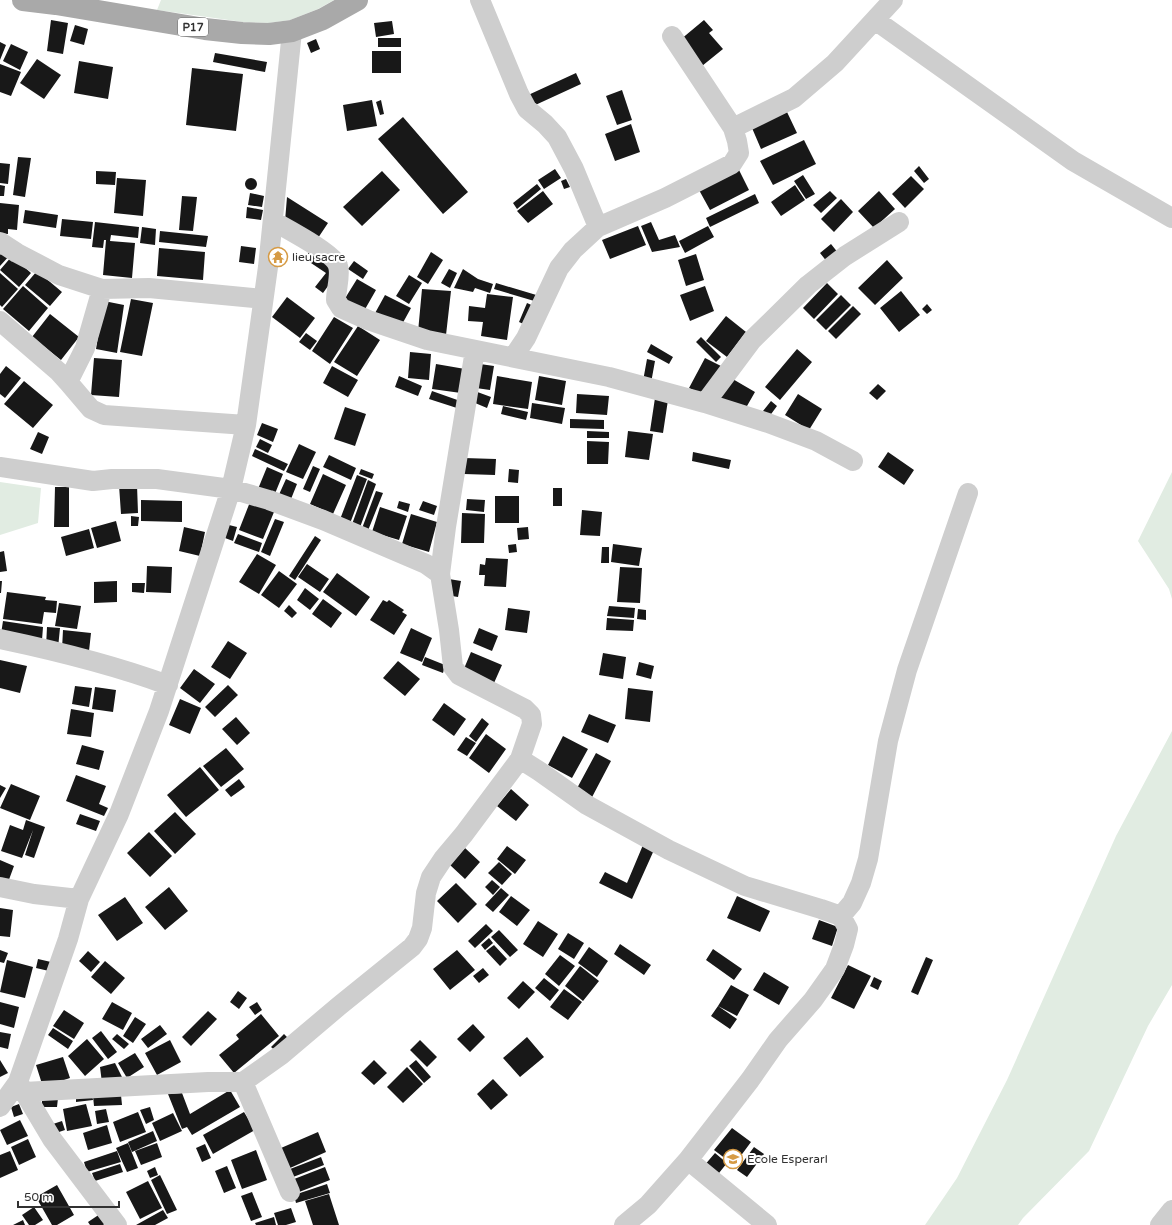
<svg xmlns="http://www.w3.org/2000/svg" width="1172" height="1225" viewBox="0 0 1172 1225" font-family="'Varela Round',sans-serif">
  <rect width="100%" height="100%" fill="#fff"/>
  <path fill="#e1ece2" d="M161,0H334L318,9L290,20L269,23L243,22L157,10Z
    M1172,472V599L1169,589L1138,541Z
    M0,482L41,488L38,523L0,535Z
    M1172,731V985L1148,1026L1089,1151L1023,1218L1018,1225H925L957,1178L1007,1080L1116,836Z"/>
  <path fill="#181818" d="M51,20L68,23L63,54L47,51Z
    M704,20L713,30L709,33L723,49L702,66L680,40Z
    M392,21L394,34L376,37L374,23Z
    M75,25L88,29L84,45L70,41Z
    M378,38H401V47H378Z
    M316,39L320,49L311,53L307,43Z
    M0,42L6,45L0,60Z
    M11,44L28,52L20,70L3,61Z
    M372,51H401V73H372Z
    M215,53L267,62L265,72L213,62Z
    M37,59L61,75L44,99L20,83Z
    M79,61L113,67L108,99L74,93Z
    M0,64L21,72L11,96L0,92Z
    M192,68L243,74L236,131L186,125Z
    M576,73L581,84L531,107L526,96Z
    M622,90L632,120L617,125L606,96Z
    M372,100L377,126L347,131L343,105Z
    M381,100L384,114L380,115L376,102Z
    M787,112L797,133L761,149L752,128Z
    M403,117L468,192L443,214L378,139Z
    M631,124L640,152L615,161L605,134Z
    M804,140L816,164L773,185L760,161Z
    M18,157L31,158L25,197L13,195Z
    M0,163L10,164L8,184L0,183Z
    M919,166L929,179L924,183L914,171Z
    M555,169L561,178L544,189L538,180Z
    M739,170L749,190L710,210L699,190Z
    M96,171L116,172L115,185L96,184Z
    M382,171L400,190L362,226L343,207Z
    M803,175L815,194L806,199L794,181Z
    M911,176L924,189L905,208L892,194Z
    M117,178L146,180L143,216L114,213Z
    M245 184a6 6 0 1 1 12 0a6 6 0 1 1-12 0Z
    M566,179L570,187L564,189L561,181Z
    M537,184L541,189L517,209L513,203Z
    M0,185L5,186L4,196H0Z
    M795,185L805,200L781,216L771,202Z
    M543,191L553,204L528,223L517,211Z
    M830,191L837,198L821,213L813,205Z
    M879,191L895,209L874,228L858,211Z
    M250,193L264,196L262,207L248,205Z
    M755,194L759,203L710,227L706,218Z
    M182,196L197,197L193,231L179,230Z
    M287,197L328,223L316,241L285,221Z
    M841,199L853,212L834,232L821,219Z
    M0,203L19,205L17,230L8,229V234L0,233Z
    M247,207L263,210L261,220L246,218Z
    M25,210L58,215L56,228L23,223Z
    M62,219L93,222L91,239L60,236Z
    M95,222L139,227L138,238L111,235L110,241L135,243L132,278L103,275L106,240H104L103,248L92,247Z
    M651,222L659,240L675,235L680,247L652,252L641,226Z
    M638,226L646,245L610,259L602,240Z
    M708,226L714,237L685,253L679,241Z
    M142,227L156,229L155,245L140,243Z
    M160,231L208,236L206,247L159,242Z
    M831,244L839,254L828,263L820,253Z
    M241,246L256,248L254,264L239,262Z
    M159,248L205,252L203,280L157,276Z
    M4,250L10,255L0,266V255Z
    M309,252L333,268L336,275L323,293L315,287L326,273L305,259Z
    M431,252L443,260L428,284L417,277Z
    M696,254L704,280L686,286L678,260Z
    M12,256L31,273L19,287L0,270Z
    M887,260L903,278L875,305L858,288Z
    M354,261L368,271L363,279L348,269Z
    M449,269L457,273L450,288L441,283Z
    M463,269L478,279L493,284L490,293L475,288L473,292L454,288Z
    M37,271L62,292L50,306L25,285Z
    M0,273L18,289L2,307L0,305Z
    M409,275L422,283L409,304L396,296Z
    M357,279L376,290L364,311L344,300Z
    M496,283L543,297L541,303L494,289Z
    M827,283L838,294L814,319L803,308Z
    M23,286L48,308L29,331L3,309Z
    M705,286L714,311L690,321L680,295Z
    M422,289L451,291L446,335L418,332Z
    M901,291L920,315L899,332L880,308Z
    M487,294L513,297L507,340L481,336L483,322L468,321L469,306L485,308Z
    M385,295L411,308L400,328L374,315Z
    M841,295L851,305L826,330L816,320Z
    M287,297L315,318L300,338L272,317Z
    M131,299L153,303L142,356L120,352Z
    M104,301L124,305L117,353L96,349Z
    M527,303L536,307L528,326L519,322Z
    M927,304L932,310L927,314L922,309Z
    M853,306L861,314L836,339L828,331Z
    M50,314L79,337L61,360L32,337Z
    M726,316L746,332L727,357L706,341Z
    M334,317L353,328L330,364L312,351Z
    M358,326L380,340L357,376L334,362Z
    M306,333L317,341L310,350L299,342Z
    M701,337L721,357L716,362L696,342Z
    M651,344L673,357L669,364L647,352Z
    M797,349L812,362L780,400L765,387Z
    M410,352L431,354L429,380L408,378Z
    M94,358L122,360L119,397L91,395Z
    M705,358L721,366L705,396L689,388Z
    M647,359L655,361L651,383L643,381Z
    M436,364L465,369L461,393L432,389Z
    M480,364L494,366L490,390L476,388Z
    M6,366L21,378L5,398L0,394V374Z
    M332,366L358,380L348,397L323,383Z
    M399,376L422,386L418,396L395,387Z
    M497,376L532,382L528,409L493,404Z
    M539,376L566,381L562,405L535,400Z
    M731,378L755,392L743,413L718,398Z
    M24,381L53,405L33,428L4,404Z
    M878,384L886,391L877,400L869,393Z
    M472,390L491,397L487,408L468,400Z
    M432,391L463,402L460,409L429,399Z
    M577,394L609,396L607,415L576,413Z
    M798,394L822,409L809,430L785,415Z
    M655,398L668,400L663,433L650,431Z
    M771,401L777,406L766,421L759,416Z
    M532,403L565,408L562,424L530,418Z
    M503,406L528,412L526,420L501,414Z
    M345,407L366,414L355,446L334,439Z
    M570,419L604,420V429L570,428Z
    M262,423L278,429L273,442L257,435Z
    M587,431L609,432V438H587Z
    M628,431L653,434L649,460L625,457Z
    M38,432L49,437L42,454L30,449Z
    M260,439L272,445L268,453L256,447Z
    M587,441L609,442L608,464H587Z
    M299,444L316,452L303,479L286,472Z
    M255,449L288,464L284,471L252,456Z
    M693,452L731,460L729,469L692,461Z
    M888,452L914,470L904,485L878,467Z
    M329,455L356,468L351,480L323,467Z
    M464,458L496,459L495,475L464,474Z
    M313,466L320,469L310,492L303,489Z
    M267,467L283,474L274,496L258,489Z
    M361,469L374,474L372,479L359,474Z
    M509,469L519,470L518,483L508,482Z
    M323,474L346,485L333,514L310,504Z
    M357,475L367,479L349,526L339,522Z
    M286,479L297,484L289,504L277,499Z
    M368,480L376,484L359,530L351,527Z
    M119,485H137L138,513L121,514Z
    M55,487H69V527H54Z
    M553,488H562V506H553Z
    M376,491L383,493L367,533L361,531Z
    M495,496H519V523H495Z
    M467,499L485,500L484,512L466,510Z
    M141,500L182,501V522L141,521Z
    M399,501L410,504L408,512L397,508Z
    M423,501L437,506L434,515L419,510Z
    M250,502L274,512L263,539L239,530Z
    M380,507L407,516L399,540L372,532Z
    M582,510L602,512L600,536L580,535Z
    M462,513L485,514L484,543H461Z
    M411,514L437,522L429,552L402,544Z
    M131,516L139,517L138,526H131Z
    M275,519L284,522L270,556L261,552Z
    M116,521L121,541L97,548L91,528Z
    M229,525L237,527L233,541L225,538Z
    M184,527L205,532L200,556L179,551Z
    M528,527L529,539L518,540L517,528Z
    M89,529L94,548L66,556L61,537Z
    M238,534L262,543L259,552L234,543Z
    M315,536L321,540L295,580L289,576Z
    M516,544L517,552L509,553L508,545Z
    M613,544L642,548L639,566L611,562Z
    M602,547H609V563H601Z
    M4,551L7,571L0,572V552Z
    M257,554L276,565L259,594L239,582Z
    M486,558L508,559L506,587L484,586L485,575H479L480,564L485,565Z
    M307,564L329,579L320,592L298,577Z
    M147,566L172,567L171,593L146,592Z
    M620,567L642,568L640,603L617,602Z
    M279,571L297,584L279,608L261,595Z
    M337,573L370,597L356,616L323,592Z
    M449,579L461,581L458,597L446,595Z
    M0,581H2L1,593H0Z
    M117,581V602L94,603V582Z
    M132,583H145L144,593L132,592Z
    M305,588L319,599L310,610L297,600Z
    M7,592L46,597L45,600L57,601L56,613L44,612L42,624L3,619Z
    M323,599L342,613L331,628L312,614Z
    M383,600L387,602L389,600L404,610L402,612L407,615L394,635L370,620Z
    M59,603L81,606L77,629L55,626Z
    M289,605L297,613L292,618L284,611Z
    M609,606L635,608L634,618L607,616Z
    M508,608L530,611L527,633L505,630Z
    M638,609L646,610V620L637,619Z
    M607,618L634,620L633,631L606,630Z
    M3,621L43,627L42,640L1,634Z
    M47,627L60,628L58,648L46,647Z
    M411,628L432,638L422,662L400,653Z
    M479,628L498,636L492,651L473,643Z
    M63,630L91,633L89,651L62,649Z
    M228,641L247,653L230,679L211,667Z
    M471,652L502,665L494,683L463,671Z
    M603,653L626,657L623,679L599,675Z
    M425,657L445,665L443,673L422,665Z
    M0,660L27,666L20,693L0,688Z
    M398,661L420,679L405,696L383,678Z
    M639,662L654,666L651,679L636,675Z
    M194,669L215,684L200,703L180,688Z
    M228,685L238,695L215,717L205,707Z
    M75,686L92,688L89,707L72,704Z
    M95,687L116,690L113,712L92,709Z
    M628,688L653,691L650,722L625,719Z
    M180,699L201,708L190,734L169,725Z
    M444,703L466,719L454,736L432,720Z
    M71,709L94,713L91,737L67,734Z
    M589,714L616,725L608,743L581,732Z
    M236,717L250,733L237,745L222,729Z
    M482,718L489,724L476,742L469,736Z
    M486,734L506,749L489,773L469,758Z
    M563,736L588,749L572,778L548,765Z
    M466,737L476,743L467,756L457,750Z
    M82,745L104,751L99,770L76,764Z
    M226,748L244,769L221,787L203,766Z
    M596,753L611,761L590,801L575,792Z
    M200,767L219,790L186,817L167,795Z
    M76,775L106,786L99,804L108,808L104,816L66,801Z
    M239,779L245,787L231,797L225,790Z
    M11,784L40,796L30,820L0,808Z
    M0,785L6,788L0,798Z
    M511,789L529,805L516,821L497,806Z
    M175,812L196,834L175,854L154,831Z
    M80,814L100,821L96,831L76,824Z
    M26,820L45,827L34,858L25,855L33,830L22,858L1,851L10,825L23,830Z
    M149,832L172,856L150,877L127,853Z
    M643,845L654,850L632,899L599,883L605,872L627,883Z
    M507,846L526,860L515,874L497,859Z
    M465,848L480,862L465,879L450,865Z
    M0,860L14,866L7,885L0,882Z
    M499,862L512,874L502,885L488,873Z
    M492,880L500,887L493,895L485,887Z
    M456,883L477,904L458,923L437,901Z
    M169,887L188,911L165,930L145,907Z
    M501,888L509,895L493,912L485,905Z
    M511,896L530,910L517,926L499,912Z
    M737,896L770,911L760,932L727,918Z
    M125,897L143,923L117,941L98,915Z
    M0,908L13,910L10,937L0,936Z
    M819,920L838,927L832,946L812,939Z
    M538,921L558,934L543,957L523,944Z
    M486,924L493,931L475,948L468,941Z
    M499,930L518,950L510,957L491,937Z
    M568,933L584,943L574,959L558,949Z
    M489,938L493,943L485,950L481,945Z
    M620,944L651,965L644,975L614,954Z
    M494,945L507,959L500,966L486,951Z
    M589,947L608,961L597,977L578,963Z
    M713,949L742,969L734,980L706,960Z
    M0,950L8,953L4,963L0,962Z
    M457,950L475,970L450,990L433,969Z
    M88,951L100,962L91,972L79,961Z
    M560,955L575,966L559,986L545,974Z
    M926,957L933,960L918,995L911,992Z
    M38,959L51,962L49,971L36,968Z
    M7,960L33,967L25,998L0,992Z
    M105,961L125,978L111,994L91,977Z
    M848,965L871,976L854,1009L831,998Z
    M580,966L599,981L583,1001L565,986Z
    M483,968L489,975L479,983L473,976Z
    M764,972L789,987L779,1005L753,990Z
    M874,977L882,981L878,990L870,986Z
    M544,978L559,990L550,1001L535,988Z
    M523,981L535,992L519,1009L507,998Z
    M731,985L749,995L737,1016L718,1006Z
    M564,989L582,1002L568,1020L550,1007Z
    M238,991L247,998L239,1009L230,1002Z
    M0,1002L19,1007L14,1028L0,1024Z
    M112,1002L132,1013L123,1030L102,1019Z
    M257,1002L262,1010L255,1015L249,1007Z
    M718,1006L737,1019L730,1029L711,1016Z
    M64,1010L84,1023L74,1039L53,1026Z
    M208,1011L217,1019L191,1046L182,1037Z
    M261,1014L279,1036L234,1073L219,1055L239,1039L236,1035Z
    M135,1017L146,1024L133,1043L123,1036Z
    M473,1024L485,1037L470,1052L457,1039Z
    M160,1025L167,1034L148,1048L141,1039Z
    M53,1028L73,1041L68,1049L48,1035Z
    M101,1031L117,1052L108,1059L92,1038Z
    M0,1032L11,1034L8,1049L0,1047Z
    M117,1034L129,1044L124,1049L112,1039Z
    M284,1034L290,1040L278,1053L271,1047Z
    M527,1037L544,1057L520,1077L503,1058Z
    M87,1039L104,1059L85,1076L68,1056Z
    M170,1040L181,1062L157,1075L145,1053Z
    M420,1040L437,1057L427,1067L410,1050Z
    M135,1053L144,1067L127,1078L118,1063Z
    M63,1057L70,1078L43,1087L36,1065Z
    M0,1060L8,1073L0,1077Z
    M374,1060L387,1073L374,1085L361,1073Z
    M416,1060L431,1077L424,1083L409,1066Z
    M115,1063L124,1081L102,1083L100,1067Z
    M407,1067L423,1084L403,1103L387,1087Z
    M493,1079L508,1095L491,1110L477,1094Z
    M230,1090L240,1107L192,1135L187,1127L182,1129L168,1094L182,1093L190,1114Z
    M92,1094L93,1100L76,1102V1095Z
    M121,1095L122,1105L94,1106L93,1096Z
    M42,1097L58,1098L57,1107H42Z
    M19,1104L23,1114L14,1117L11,1107Z
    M86,1104L92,1126L67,1131L63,1109Z
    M150,1107L154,1120L146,1124L140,1110Z
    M106,1109L109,1122L97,1124L95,1111Z
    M138,1112L146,1132L120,1142L113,1122Z
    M244,1112L255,1130L213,1154L203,1135Z
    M173,1113L182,1131L160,1141L152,1123Z
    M20,1120L28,1136L7,1145L0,1130Z
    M62,1121L65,1130L53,1134L50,1125Z
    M107,1125L112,1143L88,1150L83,1133Z
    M732,1128L751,1142L734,1165L714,1150Z
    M153,1131L157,1141L132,1152L128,1142Z
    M318,1132L326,1152L290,1168L281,1148Z
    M28,1139L36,1157L19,1165L11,1147Z
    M128,1143L138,1168L127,1172L116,1148Z
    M157,1143L162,1157L141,1165L135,1151Z
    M205,1144L211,1158L202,1162L196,1148Z
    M754,1147L764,1154L747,1177L737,1170Z
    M256,1150L267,1180L242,1189L231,1160Z
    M10,1151L18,1170L0,1178V1155Z
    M117,1151L121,1162L87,1172L84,1162Z
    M715,1153L727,1163L715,1178L703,1167Z
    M321,1157L324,1165L288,1179L285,1171Z
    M120,1164L123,1172L95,1181L92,1173Z
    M227,1166L236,1188L224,1193L215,1171Z
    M155,1167L158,1175L150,1178L147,1171Z
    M325,1167L330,1180L294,1194L289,1181Z
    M160,1175L177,1210L167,1214L151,1180Z
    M148,1181L162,1208L140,1219L126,1192Z
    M327,1184L330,1193L296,1203L294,1195Z
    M57,1185L74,1215L57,1225H52L36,1197Z
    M252,1192L262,1217L251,1221L241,1196Z
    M329,1194L339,1225H313L305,1201Z
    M34,1207L43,1220L35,1225H29L22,1215Z
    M291,1208L296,1222L286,1225H278L274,1213Z
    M163,1210L168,1218L155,1225H136Z
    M100,1214L106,1223L103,1225H90L88,1222Z
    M274,1217L276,1225H256L255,1223Z
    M23,1220L25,1225H13Z"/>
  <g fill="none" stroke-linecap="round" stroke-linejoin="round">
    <path stroke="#cecece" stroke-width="20" d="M480,0L519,94L527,109L545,124L557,137L574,169L598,227L573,250L559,268L526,338L514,356
      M875,20L1073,161L1172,218
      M733,128L794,98L835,63L893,0
      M273,221C285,228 335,254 338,266C341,275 336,290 336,300L341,308L368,320L427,340L609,377L705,403L768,423L816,441L853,461
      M598,227L665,198L732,164L739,153L737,141L733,128L672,36
      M0,242L17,253L59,275L102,289L149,288L263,299
      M0,321L59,372L68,382L85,348L102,289
      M68,382L91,409L104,415L246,425
      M705,403L752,340L808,285L845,256L899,222
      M0,467L93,481L112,479H157L231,489L269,500L323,520L426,564L440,574L449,630L453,667L459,675L525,709L531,715L532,724L520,759L464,834L443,859L431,877L426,893L422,928L418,939L412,947L339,1006L281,1055L243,1082H208L24,1092
      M440,574L446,527L475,350
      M0,639C57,651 114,665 168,685
      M520,759L539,771L587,805L669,850L745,886L821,909L841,916L848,929L844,945L835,969L813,1000L778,1040L750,1080L688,1160L648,1205L624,1225
      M0,887L34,894L79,899
      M841,916L852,903L861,883L868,859L888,741L907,670L968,493
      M18,1082L52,1139L117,1225
      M243,1082L290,1192
      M0,1107L18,1082L68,939L79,899L119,814L159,711L231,489L246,425L268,267L292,31
      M688,1160L767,1225
      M1160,1225L1172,1210"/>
    <path stroke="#a9a9a9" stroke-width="22" d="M23,0L56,4L205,29L242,33L269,34L292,31L323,19L357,0"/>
  </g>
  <defs>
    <g id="temple-ring" transform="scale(1)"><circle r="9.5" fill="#fff" stroke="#d69b45" stroke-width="1.5"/><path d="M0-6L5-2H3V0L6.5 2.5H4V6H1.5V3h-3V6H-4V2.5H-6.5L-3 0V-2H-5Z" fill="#d69b45"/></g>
    <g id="school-ring" transform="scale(1)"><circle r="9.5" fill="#fff" stroke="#d69b45" stroke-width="1.5"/><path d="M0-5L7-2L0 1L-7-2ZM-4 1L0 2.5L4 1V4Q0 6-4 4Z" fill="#d69b45"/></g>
  </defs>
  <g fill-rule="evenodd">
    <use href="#temple-ring" x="278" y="257"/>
    <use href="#school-ring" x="733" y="1159"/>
  </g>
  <g text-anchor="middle" stroke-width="4" stroke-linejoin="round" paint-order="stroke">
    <rect fill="#fff" stroke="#6f6f6f" stroke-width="1" x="178" y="18" width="30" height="18" rx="3"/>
    <g font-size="11" font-weight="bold" fill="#313131">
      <text x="193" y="31">P17</text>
    </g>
    <g font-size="12" fill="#313131" stroke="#fff" text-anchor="start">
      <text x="292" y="261">lieu sacre</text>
      <text x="747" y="1163">Ecole Esperarl</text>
    </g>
  </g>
  <path d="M18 1201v6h101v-6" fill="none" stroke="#313131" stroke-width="2"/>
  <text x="24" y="1201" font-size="12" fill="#313131" stroke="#ffffff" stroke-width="3" paint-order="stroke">50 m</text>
</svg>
